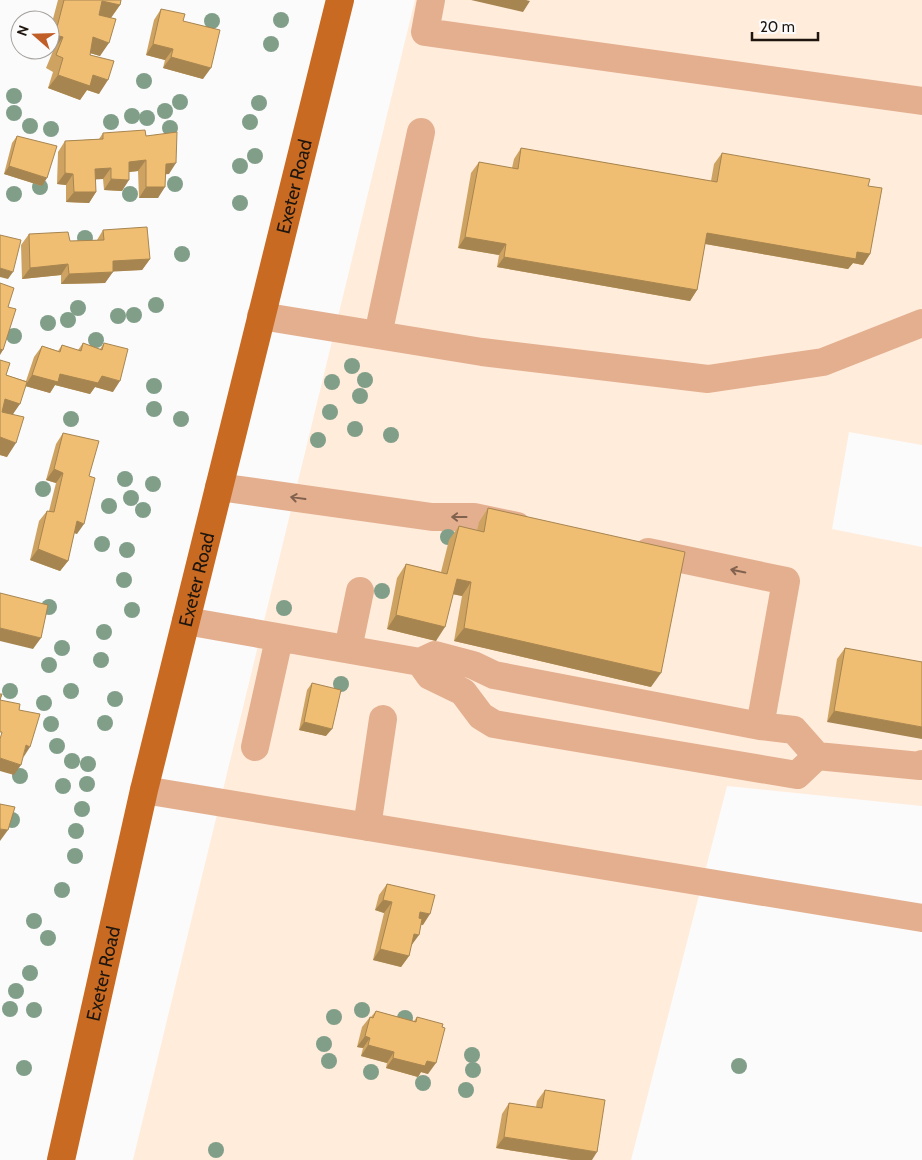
<svg xmlns="http://www.w3.org/2000/svg" width="922" height="1160" viewBox="0 0 922 1160" font-family="Cabin,sans-serif">
  <rect width="100%" height="100%" fill="#fbfbfb"/>
  <path fill="#ffecdb" d="M415,0H922V445L849,432L832,529L922,547V806L727,786L631,1160H133Z"/>
  <g fill="none" stroke-linecap="round" stroke-linejoin="round">
    <path stroke="#e4af8f" stroke-width="28" d="M431,0L425,32L922,101
      M261,316L482,352L708,379L823,362L922,323
      M378,335L421,132
      M219,487L432,517H474L517,526
      M648,552L786,581L760,726
      M186,621L420,662L435,655L473,665L494,675L760,726L794,730L817,756L920,766L922,764
      M348,649L360,591
      M420,662L430,676L463,692L481,716L494,724L797,775L817,756
      M255,747L279,639
      M144,790L922,918
      M367,827L383,719"/>
    <path stroke="#c96a22" stroke-width="28" id="s1" d="M61,1160L144,790L340,0"/>
  </g>
  <g fill="#819e89">
    <circle cx="281" cy="20" r="8"/>
    <circle cx="212" cy="21" r="8"/>
    <circle cx="271" cy="44" r="8"/>
    <circle cx="144" cy="81" r="8"/>
    <circle cx="14" cy="96" r="8"/>
    <circle cx="180" cy="102" r="8"/>
    <circle cx="259" cy="103" r="8"/>
    <circle cx="165" cy="111" r="8"/>
    <circle cx="14" cy="113" r="8"/>
    <circle cx="132" cy="116" r="8"/>
    <circle cx="147" cy="118" r="8"/>
    <circle cx="111" cy="122" r="8"/>
    <circle cx="250" cy="122" r="8"/>
    <circle cx="30" cy="126" r="8"/>
    <circle cx="170" cy="128" r="8"/>
    <circle cx="51" cy="129" r="8"/>
    <circle cx="255" cy="156" r="8"/>
    <circle cx="240" cy="166" r="8"/>
    <circle cx="175" cy="184" r="8"/>
    <circle cx="40" cy="187" r="8"/>
    <circle cx="14" cy="194" r="8"/>
    <circle cx="130" cy="194" r="8"/>
    <circle cx="240" cy="203" r="8"/>
    <circle cx="85" cy="238" r="8"/>
    <circle cx="182" cy="254" r="8"/>
    <circle cx="156" cy="305" r="8"/>
    <circle cx="78" cy="308" r="8"/>
    <circle cx="134" cy="315" r="8"/>
    <circle cx="118" cy="316" r="8"/>
    <circle cx="68" cy="320" r="8"/>
    <circle cx="48" cy="323" r="8"/>
    <circle cx="14" cy="336" r="8"/>
    <circle cx="96" cy="340" r="8"/>
    <circle cx="352" cy="366" r="8"/>
    <circle cx="365" cy="380" r="8"/>
    <circle cx="332" cy="382" r="8"/>
    <circle cx="154" cy="386" r="8"/>
    <circle cx="360" cy="396" r="8"/>
    <circle cx="154" cy="409" r="8"/>
    <circle cx="330" cy="412" r="8"/>
    <circle cx="71" cy="419" r="8"/>
    <circle cx="181" cy="419" r="8"/>
    <circle cx="355" cy="429" r="8"/>
    <circle cx="391" cy="435" r="8"/>
    <circle cx="318" cy="440" r="8"/>
    <circle cx="125" cy="479" r="8"/>
    <circle cx="153" cy="484" r="8"/>
    <circle cx="43" cy="489" r="8"/>
    <circle cx="131" cy="498" r="8"/>
    <circle cx="109" cy="506" r="8"/>
    <circle cx="143" cy="510" r="8"/>
    <circle cx="448" cy="537" r="8"/>
    <circle cx="102" cy="544" r="8"/>
    <circle cx="127" cy="550" r="8"/>
    <circle cx="124" cy="580" r="8"/>
    <circle cx="382" cy="591" r="8"/>
    <circle cx="49" cy="607" r="8"/>
    <circle cx="284" cy="608" r="8"/>
    <circle cx="132" cy="610" r="8"/>
    <circle cx="104" cy="632" r="8"/>
    <circle cx="62" cy="648" r="8"/>
    <circle cx="101" cy="660" r="8"/>
    <circle cx="49" cy="665" r="8"/>
    <circle cx="341" cy="684" r="8"/>
    <circle cx="10" cy="691" r="8"/>
    <circle cx="71" cy="691" r="8"/>
    <circle cx="115" cy="699" r="8"/>
    <circle cx="44" cy="703" r="8"/>
    <circle cx="105" cy="723" r="8"/>
    <circle cx="51" cy="724" r="8"/>
    <circle cx="57" cy="746" r="8"/>
    <circle cx="72" cy="761" r="8"/>
    <circle cx="88" cy="764" r="8"/>
    <circle cx="20" cy="776" r="8"/>
    <circle cx="87" cy="784" r="8"/>
    <circle cx="63" cy="786" r="8"/>
    <circle cx="82" cy="809" r="8"/>
    <circle cx="12" cy="820" r="8"/>
    <circle cx="76" cy="831" r="8"/>
    <circle cx="75" cy="856" r="8"/>
    <circle cx="62" cy="890" r="8"/>
    <circle cx="34" cy="921" r="8"/>
    <circle cx="48" cy="938" r="8"/>
    <circle cx="30" cy="973" r="8"/>
    <circle cx="16" cy="991" r="8"/>
    <circle cx="10" cy="1009" r="8"/>
    <circle cx="34" cy="1010" r="8"/>
    <circle cx="362" cy="1010" r="8"/>
    <circle cx="334" cy="1017" r="8"/>
    <circle cx="405" cy="1018" r="8"/>
    <circle cx="324" cy="1044" r="8"/>
    <circle cx="472" cy="1055" r="8"/>
    <circle cx="329" cy="1061" r="8"/>
    <circle cx="739" cy="1066" r="8"/>
    <circle cx="24" cy="1068" r="8"/>
    <circle cx="473" cy="1070" r="8"/>
    <circle cx="371" cy="1072" r="8"/>
    <circle cx="423" cy="1083" r="8"/>
    <circle cx="466" cy="1090" r="8"/>
    <circle cx="216" cy="1150" r="8"/>
  </g>
  <path fill="#cea362" d="M58,0H121L120,5L111,18L100,56L90,53L99,94L87,90L80,100L48,88L53,72L46,68L53,51L49,50H50V30Z
    M161,9L183,21L203,79L163,68L165,60L146,55L154,20Z
    M103,133L146,136L169,174H166L158,198H139L138,171L129,172L122,191L104,190L103,179H95L96,192L89,203L66,202V185L57,184L58,152L65,141L99,139Z
    M17,136L42,186L4,174L12,143Z
    M521,148L711,181L714,164L722,153L868,186L870,254L863,265L853,263L848,269L705,244L697,290L690,301L497,267L499,255L458,248L471,173L479,162L512,168L514,159Z
    M103,230L150,259L142,270L113,271L105,283L61,284V275L22,279L21,245L29,234L70,241L97,240Z
    M83,343L100,349L104,343L113,392L95,387L90,394L55,385L50,393L26,386L13,414L7,457L0,455V360L6,375L26,381L34,357L42,346L58,351L62,345L78,350Z
    M63,433L89,476L77,534L74,533L68,561L60,571L30,560L39,521L47,511H49L56,483L46,480L56,444Z
    M488,508L651,687L454,641L462,596L453,594L436,641L387,629L397,578L406,564L441,572L449,540L459,526L477,531L479,522Z
    M845,648L922,662L827,722L837,659Z
    M312,683L326,736L299,730L307,690Z
    M387,884L423,925H421L411,946L409,956L401,967L373,960L384,913L375,910L379,895Z
    M376,1011L414,1021L417,1017L428,1074L421,1072L418,1077L386,1068L387,1063L361,1056L363,1048L357,1047L362,1027L370,1017H371Z
    M545,1090L592,1160H572L496,1148L502,1114L509,1103L536,1107L537,1101Z"/>
  <path fill="#a78550" d="M471,0H526L530,1L523,12Z
    M102,1L120,5L110,19L92,15Z
    M55,35L63,37L53,51L49,50H50V42Z
    M93,37L109,43L100,56L83,51Z
    M153,44L173,49L165,60L146,55Z
    M171,57L211,68L203,79L163,68Z
    M58,75H93L108,80L99,94L87,90L80,100L48,88Z
    M146,160L138,171L121,173L129,162Z
    M176,163L169,174L159,175L166,164Z
    M9,166L47,178L42,186L4,174Z
    M111,168L103,179L87,180L95,169Z
    M65,173L73,174L66,185L57,184Z
    M111,179L129,180L122,191L104,190Z
    M146,187H165L158,198H139Z
    M74,192H96L89,203L66,202Z
    M707,233L857,252L870,254L863,265L853,263L848,269L700,243Z
    M465,237L506,244L499,255L458,248Z
    M504,257L697,290L690,301L497,267Z
    M150,259L142,270L106,272L113,261Z
    M68,264L61,275L22,279L30,268Z
    M0,268L13,272L8,279L0,277Z
    M113,272L105,283L61,284L69,274Z
    M0,349L3,350L0,355Z
    M60,374L102,376L120,381L113,392L95,387L90,394L55,385L50,393L25,386L32,375Z
    M5,399L20,404L11,417L0,414Z
    M0,437L16,443L7,457L0,455Z
    M54,469L63,473L56,483L46,480Z
    M77,521L84,524L77,534L70,531Z
    M38,549L68,561L60,571L30,560Z
    M457,579L471,582L462,596L447,593Z
    M396,615L445,627L436,641L387,629Z
    M0,628L41,638L33,649L0,641Z
    M464,628L661,673L651,687L454,641Z
    M834,711L922,727V739L827,722Z
    M304,722L332,729L326,736L299,730Z
    M26,745L30,747L23,758Z
    M0,758L21,765L14,775L0,771Z
    M0,829L8,830L0,841Z
    M383,900L392,902L384,913L375,910Z
    M420,912L430,914L423,925L413,923Z
    M414,934L419,935L411,946Z
    M380,949L409,956L401,967L373,960Z
    M365,1036L370,1038L363,1048L357,1047Z
    M368,1045L394,1052L387,1063L361,1056Z
    M393,1058L427,1061L436,1063L428,1074L421,1072L418,1077L386,1068Z
    M504,1137L597,1152L592,1160H572L496,1148Z"/>
  <path fill="#efbe72" stroke="#a78550" d="M64,0H121L120,5L102,1L99,15L116,19L109,43L93,37L90,55L114,61L108,80L93,75L90,86L58,75L63,58L56,55L63,37L55,35Z
    M161,9L185,14L183,21L220,30L211,68L171,57L173,49L153,44Z
    M145,130L146,136L177,132L176,163L166,164L165,187H146V160L129,162V180L111,179V168L95,169L96,192H74L73,174L65,173V141L103,139V133Z
    M17,136L57,146L47,178L9,166Z
    M521,148L717,182L722,153L870,179L868,186L882,188L870,254L857,252L856,259L707,233L697,290L504,257L506,244L465,237L479,162L518,169Z
    M147,227L150,259L113,261V272L69,274L68,264L30,268L29,234L68,232L70,241L104,240L103,230Z
    M0,235L21,240L13,272L0,268Z
    M0,283L14,288L8,307L16,309L3,350L0,349Z
    M83,343L102,350L104,343L128,349L120,381L102,376L98,383L60,374L58,382L32,375L42,346L60,352L62,345L81,351Z
    M0,360L10,363L6,375L27,382L20,404L5,399L2,412L24,417L16,443L0,437Z
    M63,433L99,441L89,476L95,478L84,524L77,521L68,561L38,549L47,511L54,512L63,473L54,469Z
    M488,508L685,552L661,673L464,628L471,582L457,579L445,627L396,615L406,564L447,574L459,526L484,532Z
    M0,593L48,605L41,638L0,628Z
    M845,648L922,662V727L834,711Z
    M312,683L341,690L332,729L304,722Z
    M0,694H2L0,700L20,704L19,710L40,714L30,747L26,745L21,765L0,758V739L2,732H0Z
    M0,804L15,807L8,830L0,829Z
    M387,884L435,895L430,914L420,912L419,918L422,919L419,935L414,934L409,956L380,949L392,902L383,900Z
    M376,1011L416,1022L417,1017L443,1024L442,1027L445,1028L436,1063L427,1061L425,1066L393,1058L394,1052L368,1045L370,1038L365,1036L370,1017L373,1018Z
    M545,1090L605,1100L597,1152L504,1137L509,1103L542,1108Z"/>
  <defs><path id="oneway-shaft" d="M-6 0H5M1.5-3L5.5 0L1.5 3" fill="none" stroke-width="1.6" stroke-linecap="round" stroke-linejoin="round" transform="scale(1.25)"/></defs>
  <g stroke="#81624e">
    <use href="#oneway-shaft" transform="translate(298 498) rotate(-172)"/>
    <use href="#oneway-shaft" transform="translate(459 517) rotate(180)"/>
    <use href="#oneway-shaft" transform="translate(738 571) rotate(-168)"/>
  </g>
  <g text-anchor="middle" stroke-width="4" stroke-linejoin="round" paint-order="stroke">
    <g font-size="19" fill="#1e160e" stroke="#fbfbfb">
      <text dy="7" stroke="none"><textPath href="#s1" startOffset="1001">Exeter Road</textPath></text>
      <text dy="7" stroke="none"><textPath href="#s1" startOffset="596">Exeter Road</textPath></text>
      <text dy="7" stroke="none"><textPath href="#s1" startOffset="191">Exeter Road</textPath></text>
    </g>
  </g>
  <g transform="translate(35 35) rotate(290)"><circle r="24" fill="#fbfbfb" stroke="#a39f9c"/>
  <path d="M0-4L9 19L0 12L-9 19Z" fill="#c15d27"/>
  <text y="-8" font-size="14" font-weight="bold" text-anchor="middle" fill="#1e160e">N</text>
  </g>
  <path d="M752 32v8h66v-8" fill="none" stroke="#1e160e" stroke-width="2.5"/>
  <text x="760" y="32" font-size="15" fill="#1e160e" stroke="#fbfbfb" stroke-width="4" paint-order="stroke">20 m</text>
</svg>
